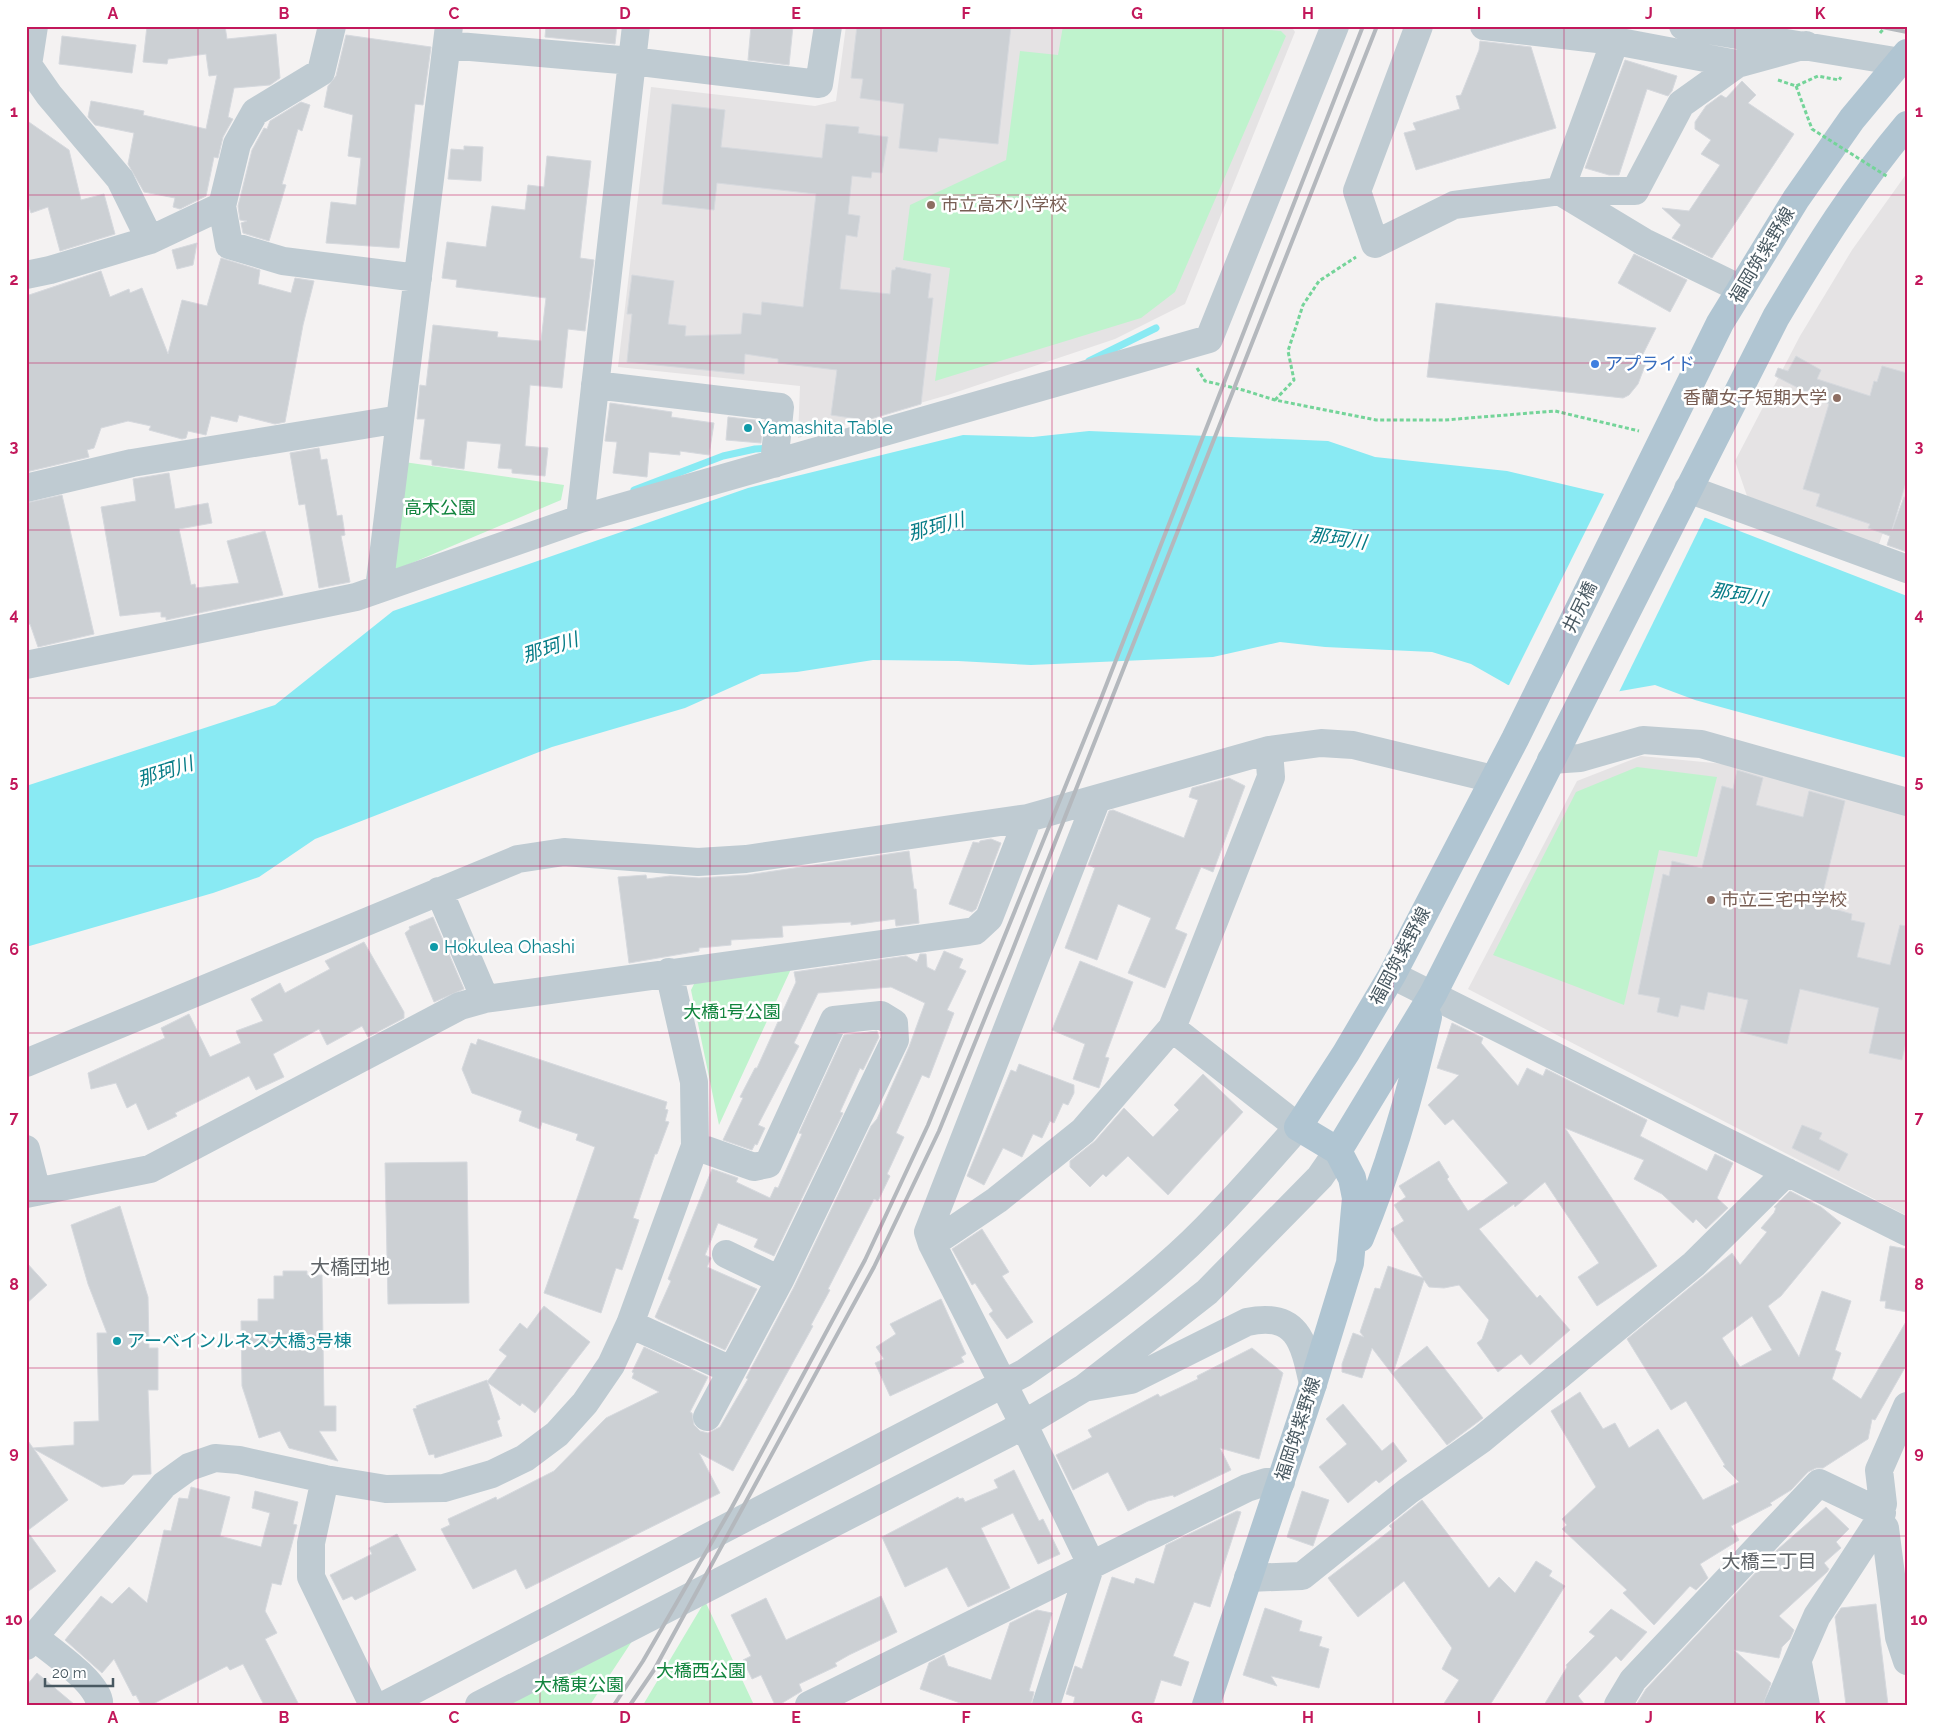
<svg xmlns="http://www.w3.org/2000/svg" width="1933" height="1731" viewBox="0 0 1933 1731" font-family="Raleway,'Noto Sans JP',sans-serif">
  <rect width="100%" height="100%" fill="#f4f2f2"/>
  <path fill="#e5e3e4" d="M846,26H1291L1295,32L1185,304L1115,339L948,395L798,438L800,386L618,367L651,87L815,106L836,101Z
    M1907,173V502L1895,498L1878,547L1747,496L1735,461L1800,336L1852,250Z
    M1641,756L1745,766L1907,810V1216L1468,989L1577,781Z"/>
  <path fill="#bff3cd" d="M1063,26H1221L1281,31L1286,36L1175,292L1141,318L935,381L950,268L903,260L910,205L1006,160L1020,51L1058,55Z
    M404,462L564,485L561,500L393,571Z
    M1637,767L1717,777L1697,857L1659,850L1624,1005L1493,955L1576,792Z
    M791,969L719,1125L691,990L696,980Z
    M705,1601L754,1705H643Z
    M642,1626L590,1705H502Z"/>
  <path fill="#89eaf3" d="M1089,431L1328,441L1375,457L1507,471L1706,518L1907,596V758L1695,700L1655,685L1615,692L1508,685L1471,664L1432,652L1325,647L1280,642L1213,657L1031,665L958,661L873,660L797,672L761,674L685,708L552,747L315,839L259,877L213,893L26,947V786L275,705L393,611L748,488L963,435L1033,437Z"/>
  <path fill="#f4f2f2" d="M1605,492L1706,515L1618,694L1508,687Z"/>
  <g fill="none" stroke-linecap="round" stroke-linejoin="round">
    <path stroke="#89eaf3" stroke-width="7" d="M1089,361L1156,328
      M634,490L723,456L755,449L771,448"/>
  </g>
  <path fill="#ccd0d4" stroke="#d6d9de" fill-rule="evenodd" d="M147,26H225L227,39L276,34L280,78L270,85L234,88L228,117L233,119L223,137L218,158L214,157L206,196L180,209L173,207L175,198L144,192L128,164L134,133L95,125L88,117L91,101L144,111L143,115L206,129L217,75L209,76L206,54L168,59L167,64L143,62Z
    M546,26H617L615,44L545,37Z
    M751,26H793L789,65L748,60Z
    M857,26H1011L998,144L939,138L937,152L899,148L904,104L860,98L863,79L851,78Z
    M346,35L431,47L423,105L415,104L399,248L326,243L331,202L356,205L361,158L348,156L353,115L324,107L328,86L336,76Z
    M62,36L136,45L132,73L59,64Z
    M1480,41L1531,47L1556,128L1416,170L1404,133L1416,130L1413,123L1460,109L1456,96L1461,95L1479,50Z
    M1625,60L1677,76L1672,91L1668,96L1647,89L1619,175H1609L1585,168Z
    M1742,81L1756,95L1748,103L1794,134L1712,258L1672,238L1681,225L1662,208L1689,211L1720,165L1701,154L1711,140L1695,129V122L1706,106L1721,95L1726,98Z
    M301,102L310,105L302,131L298,129L282,184L286,185L269,241L243,233L241,223L247,221L240,220L238,206L252,150L264,128L267,129L270,121Z
    M672,104L725,110L721,147L822,158L826,124L859,127L858,133L888,137L882,173L872,172L871,178L852,176L848,214L860,216L857,237L846,235L840,289L890,294L892,270H895L896,267L931,274L928,298H933L921,404L857,423L858,419L831,415L837,370L778,363V359L745,354L744,374L627,362L632,314H627L632,275L674,281L668,324L686,326L685,336L741,334L743,313L761,315L762,302L803,307L816,194L717,183L714,210L662,204Z
    M26,120L69,150L81,200L104,194L115,234L60,251L48,207L31,213L26,198Z
    M464,146L483,147L481,181L448,179L451,149L464,150Z
    M547,156L591,161L580,258L594,260L585,331L568,329L562,388L530,385L525,446L548,448L545,476L512,473V469L498,468L501,444L467,441L464,469L432,465V460L420,459L425,419H417L420,385L426,386L433,325L498,332L497,337L541,341L546,298L456,287L457,280L442,278L447,242L486,247L492,206L525,210L528,185L544,187Z
    M197,243L193,265L177,269L172,250Z
    M1634,254L1687,280L1670,312L1618,283Z
    M221,258L260,270L258,284L291,293L295,278L314,281L303,325L285,422L275,424L239,415L237,422L211,416L206,435L188,431L186,438L182,439L149,430L151,426L128,421L101,428L94,448L87,450L89,457L26,472V296L101,271L110,297L129,289L130,293L142,288L168,354L182,300L207,306Z
    M1436,303L1656,328L1640,360L1646,363L1638,384L1629,395L1623,398L1427,377Z
    M1796,356L1821,370L1817,379L1870,396L1874,381L1877,382L1882,366L1907,373V479L1892,530L1904,497H1907V552L1887,545L1890,536L1868,528L1870,524L1816,506L1820,494L1803,489L1829,404L1775,376L1778,368L1788,371Z
    M610,403L672,412L671,417L714,423L709,455L680,451V455L649,452L647,477L613,473L617,442L605,441Z
    M728,417L763,421L761,443L726,440Z
    M319,448L321,460L327,459L337,516L342,515L345,535L341,536L350,582L319,588L305,504L299,505L290,453Z
    M169,473L175,509L208,503L212,523L179,529L191,585L195,584L196,588L239,583L227,541L265,531L283,595L166,620V617H161V612H156L120,616L101,507L136,501L133,479Z
    M62,495L94,634L38,647L30,624L26,625V503Z
    M1737,770L1763,778L1756,805L1803,817L1809,791L1845,801L1820,905L1852,914L1851,920L1865,923L1857,957L1890,965L1900,925L1907,926V1038L1902,1060L1869,1053L1879,1008L1800,989L1787,1044L1740,1032L1748,1000L1708,992L1704,1010L1681,1005L1678,1017L1657,1012L1660,998L1638,994L1663,874L1669,876L1672,861L1702,868L1722,786L1733,789Z
    M1229,778L1245,786L1213,872L1201,867L1175,929L1187,934L1165,988L1128,973L1151,918L1118,904L1097,960L1065,948L1095,868L1088,865L1109,811L1113,810L1184,838L1198,800L1189,797L1192,788Z
    M991,839L1001,843L976,909L972,912L949,904L973,842L979,843L980,841Z
    M909,851L914,889H916L919,923L896,926L895,919L851,925V922L782,926L783,937L731,940V945L699,948V951L629,963L618,877L646,875L647,879L670,876L699,878L747,875Z
    M433,917L464,989L434,1002L405,933L410,929L409,927Z
    M364,942L404,1012V1018L368,1037L362,1026L327,1045L319,1029L273,1054L284,1077L256,1090L249,1076L175,1113L177,1116L148,1130L136,1103L127,1108L116,1083L91,1089L88,1073L165,1038L161,1028L189,1014L210,1057L241,1043L236,1031L263,1021L251,999L280,983L285,993L330,969L325,961Z
    M944,951L963,959L959,968L966,971L947,1010L954,1013L929,1078L922,1075L896,1133L904,1137L887,1174L890,1176L878,1201L874,1199L828,1289L830,1290L811,1325L813,1326L733,1471L699,1453L720,1493L526,1589L516,1569L473,1589L441,1529L450,1525L448,1519L496,1497L497,1500L554,1471L606,1418L659,1392L632,1378L634,1373L632,1372L644,1347L708,1377L690,1412L692,1413L694,1425L700,1431L708,1433L720,1427L748,1379L746,1378L794,1287L871,1126L877,1119L909,1047L925,1003L891,987L818,993L794,1043L799,1046L758,1125L765,1128L757,1145L755,1144L752,1150L723,1140L743,1098L740,1097L755,1068H757L796,982L794,972L906,956L917,962L920,954H926L927,967L935,971Z
    M1080,961L1133,982L1105,1057L1109,1058L1099,1088L1073,1079L1085,1044L1052,1030Z
    M1452,1023L1483,1038L1481,1043L1518,1086L1527,1068L1543,1076L1546,1069L1647,1120L1640,1136L1707,1171L1715,1154L1733,1163L1717,1198L1728,1208L1706,1229L1696,1219L1693,1223L1662,1194L1634,1179L1644,1160L1565,1128L1657,1266L1597,1306L1578,1277L1599,1263L1545,1182L1515,1207L1514,1204L1479,1229L1537,1298L1540,1295L1570,1330L1530,1365L1521,1354L1498,1372L1477,1343L1482,1339L1489,1320L1459,1285L1444,1288L1429,1287L1424,1280L1393,1373L1427,1346L1483,1418L1447,1445L1372,1348L1362,1378L1342,1372V1364L1353,1333L1364,1337L1360,1332L1375,1288L1380,1289L1388,1266L1423,1278L1391,1229L1404,1221L1394,1205L1406,1197L1399,1186L1439,1161L1449,1177L1447,1179L1468,1211L1508,1183L1453,1119L1445,1125L1428,1105L1459,1075L1437,1068Z
    M877,1031L879,1037L863,1070L860,1068L840,1112L843,1113L774,1256L754,1247L758,1239L718,1223L705,1255L711,1258L707,1267L757,1289L725,1350L658,1319L655,1317L671,1281L668,1279L712,1169L738,1178L736,1182L770,1198L775,1187L778,1188L802,1134L799,1133L844,1035Z
    M478,1039L667,1102L665,1109L668,1110L665,1121L669,1122L657,1154H655L633,1218L639,1220L622,1270L616,1268L601,1313L544,1293L595,1147L576,1140L578,1134L542,1122L540,1129L519,1121L522,1111L472,1093L462,1069L471,1043L476,1045Z
    M1019,1064L1074,1085V1093L1068,1105L1063,1103L1054,1123L1050,1121L1042,1138L1033,1134L1022,1157L1003,1148L984,1185L967,1176L1011,1070L1016,1072Z
    M1203,1074L1243,1112L1168,1195L1128,1156L1106,1177L1103,1174L1090,1187L1070,1167V1161L1095,1141L1124,1108L1153,1137L1179,1110L1174,1105Z
    M1802,1125L1822,1133L1819,1139L1848,1154L1839,1171L1792,1148Z
    M467,1162L469,1303L388,1304L385,1163Z
    M1790,1191L1821,1207L1841,1223L1781,1296L1768,1306L1799,1357L1822,1291L1851,1301L1835,1350L1841,1353L1832,1379L1861,1399L1907,1320V1364L1875,1420L1872,1419L1868,1439L1823,1468H1816L1808,1472L1791,1490L1770,1503L1772,1505L1731,1526L1739,1540L1700,1564L1708,1578L1696,1590L1690,1586L1654,1625L1623,1593L1627,1590L1562,1529L1567,1525L1562,1519L1596,1487L1551,1411L1580,1392L1603,1429L1615,1423L1629,1448L1658,1429L1703,1500L1739,1482L1723,1466L1725,1465L1686,1401L1671,1410L1627,1339L1732,1253L1740,1265L1767,1232L1761,1228L1774,1213L1776,1208L1774,1207ZM1752,1316L1772,1350L1740,1367L1722,1338Z
    M120,1206L148,1297L149,1348H158V1390H148L151,1474L133,1475L124,1484L102,1487L34,1449L68,1500L27,1531L56,1571L26,1593V1438L33,1448L74,1445V1422L99,1421L97,1333H107L88,1284L71,1225Z
    M982,1229L1009,1272L1002,1276L1033,1322L1007,1339L989,1314L993,1311L975,1283L972,1285L952,1249Z
    M1890,1246L1907,1249V1312L1885,1308L1886,1301H1880Z
    M26,1262L47,1285L26,1304Z
    M283,1271H307V1275H322L324,1406H336V1431H319L338,1461L289,1448L280,1431L259,1438L242,1386L241,1321H258V1299H274V1276H283Z
    M941,1299L966,1354L961,1357L964,1362L890,1396L875,1363L884,1359L876,1347L896,1334L890,1324Z
    M544,1306L590,1342L535,1413L522,1403L520,1406L487,1382L507,1356L499,1350L520,1323L527,1329Z
    M1252,1348L1283,1373L1259,1459L1220,1448L1231,1470L1174,1497L1173,1495L1148,1501L1128,1511L1108,1472L1073,1490L1056,1455L1092,1437L1088,1430L1158,1394L1160,1397L1198,1379L1197,1376Z
    M487,1380L500,1419L497,1421L502,1436L435,1458L434,1454L429,1455L413,1409L417,1408L416,1406Z
    M1343,1404L1382,1451L1393,1442L1407,1461L1379,1483L1376,1480L1348,1503L1319,1467L1347,1444L1326,1419Z
    M1014,1470L1039,1521L1043,1519L1060,1554L1038,1564L1013,1513L981,1528L1010,1588L968,1607L947,1567L905,1587L882,1537L958,1497L959,1499L963,1498L965,1502L998,1488L994,1480Z
    M191,1487L230,1497L220,1536L261,1547L270,1513L252,1508L255,1491L298,1502L293,1524L297,1525L281,1585L272,1583L265,1611L277,1633L265,1639L299,1705H264L243,1664L230,1670L227,1666L151,1705L140,1703L136,1695L133,1696L114,1659L102,1673L65,1640L101,1596L112,1604L129,1587L147,1603L164,1530L171,1531L179,1498L188,1499Z
    M1302,1491L1329,1500L1313,1546L1287,1537Z
    M1422,1500L1489,1588L1499,1577L1515,1593L1536,1561L1552,1571L1549,1576L1565,1586L1490,1705H1443L1459,1680L1442,1669L1452,1648L1404,1581L1358,1617L1328,1578L1392,1529L1389,1526Z
    M1826,1507L1849,1529L1836,1542L1841,1548L1824,1563L1829,1569L1827,1572L1779,1616L1794,1630L1790,1639L1782,1647L1779,1658L1734,1650L1771,1683L1763,1705H1636L1646,1689L1777,1550Z
    M1237,1511L1241,1512L1210,1607L1194,1602L1173,1656L1189,1662L1181,1686L1161,1680L1153,1705H1073L1075,1697L1066,1694L1075,1666L1082,1669L1112,1577L1134,1584L1136,1578L1154,1584L1166,1545Z
    M397,1534L416,1570L355,1600L352,1596L343,1600L330,1575L372,1554L369,1548Z
    M881,1596L897,1632L849,1655L835,1663L837,1666L799,1684L802,1691L779,1705H775L761,1675L752,1679L743,1660L751,1656L731,1615L766,1598L786,1640Z
    M1876,1604L1888,1705H1846L1835,1617L1841,1608Z
    M1265,1608L1302,1621L1299,1631L1322,1637L1319,1646L1329,1649L1319,1688L1271,1676L1277,1686L1243,1675Z
    M1611,1609L1647,1632L1621,1661L1616,1656L1578,1696L1585,1705H1544L1567,1667L1566,1665L1595,1636L1589,1632Z
    M1037,1610L1052,1613L1029,1691L1034,1692L1031,1705H966L920,1689L929,1663L944,1655L948,1666L991,1680L1010,1623Z
    M37,1673L75,1705H26V1686Z"/>
  <g fill="none" stroke-linecap="round" stroke-linejoin="round">
    <path stroke="#74d499" stroke-width="3" stroke-dasharray="4 2.5" stroke-linecap="butt" d="M1880,33L1886,26
      M1778,80L1796,86L1818,76L1839,80L1841,77
      M1197,368L1205,381L1243,390L1275,400L1376,420H1445L1555,411L1639,431
      M1275,400L1294,380L1288,351L1303,305L1319,281L1356,257"/>
    <path stroke="#bfcbd2" stroke-width="28" d="M34,26L28,65L49,95L120,179L150,240
      M1419,26L1357,191L1375,244L1454,205L1560,191L1615,41
      M1484,26L1615,41L1737,64L1806,45
      M1683,26L1907,63
      M447,45L632,61L819,84L828,26
      M1560,191H1635L1681,104L1737,64
      M1561,192L1644,242L1741,289
      M222,206L229,245L283,261L418,278
      M26,275L50,270L150,240L222,206L237,144L255,112L321,72L332,26
      M595,385L780,407L774,464
      M26,488L132,463L400,419
      M1688,489L1907,569
      M580,519L636,26
      M379,589L449,26
      M26,665L356,597L580,519L1209,339L1335,26
      M1551,760L1580,758L1643,740L1701,744L1907,802
      M439,891L485,999
      M1392,975L1907,1232
      M26,1063L518,859L564,852L698,862L746,859L1028,818
      M695,1146L754,1167L768,1164L834,1020L881,1015L894,1023L895,1040L780,1280L707,1417
      M26,1149L37,1192
      M26,1194L150,1169L460,1006L485,999L975,931L989,918L1028,818L1269,750L1321,743L1353,745L1493,779
      M932,1244L928,1232L1097,799
      M726,1254L780,1280
      M630,1324L731,1370
      M1089,1387L1131,1380L1247,1322C1298,1311 1304,1343 1313,1384
      M325,1479L311,1543V1577L373,1705
      M1885,1528L1899,1637L1907,1661
      M1248,1578L1302,1576L1408,1491L1482,1439L1694,1264L1787,1172
      M34,1637C49,1649 103,1686 99,1705
      M26,1646L164,1485L189,1467L215,1458L239,1460L325,1479L386,1489L444,1488L492,1474L525,1458L557,1434L585,1403L611,1365L630,1324L695,1146L694,1082L669,972
      M1798,1663L1806,1705
      M385,1705L1024,1373C1088,1329 1152,1283 1206,1228C1238,1196 1268,1161 1298,1127L1172,1028L1271,777L1269,750
      M479,1705L1009,1433L1084,1388L1207,1292L1320,1177L1338,1151
      M809,1705L1247,1488L1266,1482H1281
      M1046,1705L1091,1564L1024,1425L932,1244L997,1200L1083,1131L1172,1028
      M1618,1705L1633,1680L1819,1483L1882,1513
      M1778,1705L1817,1616L1877,1524L1883,1504L1879,1470L1907,1406"/>
    <path stroke="#b0c5d2" stroke-width="28" d="M1338,1151L1433,994L1776,317C1816,250 1856,185 1907,125
      M1360,1238C1390,1166 1411,1093 1428,1017
      M1206,1705L1313,1384L1350,1263L1356,1198L1352,1178L1338,1151L1298,1127L1346,1053L1392,975L1515,739L1720,323L1796,199L1852,119L1907,53"/>
    <path stroke="#b4b8bd" stroke-width="4" d="M1877,26L1907,32
      M614,1705L643,1661L732,1507L865,1260L928,1125L1102,696L1363,26
      M630,1705L654,1670L874,1267L939,1131L1011,954L1377,26"/>
    <path stroke="#74d499" stroke-width="3" stroke-dasharray="4 2.5" stroke-linecap="butt" d="M1796,86L1812,129L1888,177"/>
  </g>
  <path fill="none" stroke="#c2185b" stroke-width="1" stroke-opacity="0.55" d="M198,26V1705M369,26V1705M540,26V1705M710,26V1705M881,26V1705M1052,26V1705M1223,26V1705M1393,26V1705M1564,26V1705M1735,26V1705M26,195H1907M26,363H1907M26,530H1907M26,698H1907M26,866H1907M26,1033H1907M26,1201H1907M26,1368H1907M26,1536H1907"/>
  <g fill="#8d6e63" stroke="#fff" stroke-width="2">
    <circle cx="931" cy="205" r="5"/>
    <circle cx="1837" cy="398" r="5"/>
    <circle cx="1711" cy="900" r="5"/>
  </g>
  <circle fill="#3f7fe0" stroke="#fff" stroke-width="2" cx="1595" cy="364" r="5"/>
  <g fill="#0f9aa8" stroke="#fff" stroke-width="2">
    <circle cx="748" cy="428" r="5"/>
    <circle cx="434" cy="947" r="5"/>
    <circle cx="117" cy="1341" r="5"/>
  </g>
  <g text-anchor="middle" stroke-width="5" stroke-linejoin="round" paint-order="stroke">
    <g font-size="18" fill="#785e54" stroke="#fff" text-anchor="start">
      <text x="941" y="211">市立高木小学校</text>
      <text x="1827" y="404" text-anchor="end">香蘭女子短期大学</text>
      <text x="1721" y="906">市立三宅中学校</text>
    </g>
    <g font-size="18" fill="#485861" stroke="#fff">
      <text transform="translate(1762 255) rotate(-59)" y="6">福岡筑紫野線</text>
      <text transform="translate(1580 607) rotate(-64)" y="6">井尻橋</text>
      <text transform="translate(1400 956) rotate(-62)" y="6">福岡筑紫野線</text>
      <text transform="translate(1298 1429) rotate(-72)" y="6">福岡筑紫野線</text>
    </g>
    <g font-size="18" fill="#366cbe" stroke="#fff" text-anchor="start">
      <text x="1605" y="370">アプライド</text>
    </g>
    <g font-size="18" fill="#0d838f" stroke="#fff" text-anchor="start">
      <text x="758" y="434">Yamashita Table</text>
      <text x="444" y="953">Hokulea Ohashi</text>
      <text x="127" y="1347">アーベインルネス大橋3号棟</text>
    </g>
    <g font-size="18" fill="#11843d" stroke="#fff">
      <text x="440" y="514">高木公園</text>
      <text x="732" y="1018">大橋1号公園</text>
      <text x="701" y="1677">大橋西公園</text>
      <text x="579" y="1691">大橋東公園</text>
    </g>
    <g font-size="19" font-style="italic" fill="#067c87" stroke="#fff">
      <text transform="translate(936 526) rotate(-15)" y="7">那珂川</text>
      <text transform="translate(1338 538) rotate(8)" y="7">那珂川</text>
      <text transform="translate(1739 594) rotate(10)" y="7">那珂川</text>
      <text transform="translate(550 647) rotate(-18)" y="7">那珂川</text>
      <text transform="translate(165 771) rotate(-18)" y="7">那珂川</text>
    </g>
    <g font-size="19" fill="#5e6367" stroke="#fff">
      <text x="1769" y="1568">大橋三丁目</text>
    </g>
    <g font-size="20" fill="#5e6367" stroke="#fff">
      <text x="350" y="1274">大橋団地</text>
    </g>
  </g>
  <rect width="1933" height="1731" fill="none" stroke="#ffffff" stroke-width="55"/>
  <path d="M45 1678v8h68v-8" fill="none" stroke="#485861" stroke-width="2.5"/>
  <text x="52" y="1678" font-size="15" fill="#485861" stroke="#ffffff" stroke-width="4" paint-order="stroke">20 m</text>
  <rect x="28" y="28" width="1878" height="1676" fill="none" stroke="#c2185b" stroke-width="2"/>
  <g font-size="16" text-anchor="middle" font-weight="bold" fill="#c2185b">
    <text x="113" y="19">A</text>
    <text x="284" y="19">B</text>
    <text x="454" y="19">C</text>
    <text x="625" y="19">D</text>
    <text x="796" y="19">E</text>
    <text x="966" y="19">F</text>
    <text x="1137" y="19">G</text>
    <text x="1308" y="19">H</text>
    <text x="1479" y="19">I</text>
    <text x="1649" y="19">J</text>
    <text x="1820" y="19">K</text>
    <text x="14" y="117">1</text>
    <text x="1919" y="117">1</text>
    <text x="14" y="285">2</text>
    <text x="1919" y="285">2</text>
    <text x="14" y="452">3</text>
    <text x="1919" y="452">3</text>
    <text x="14" y="620">4</text>
    <text x="1919" y="620">4</text>
    <text x="14" y="787">5</text>
    <text x="1919" y="787">5</text>
    <text x="14" y="955">6</text>
    <text x="1919" y="955">6</text>
    <text x="14" y="1123">7</text>
    <text x="1919" y="1123">7</text>
    <text x="14" y="1290">8</text>
    <text x="1919" y="1290">8</text>
    <text x="14" y="1458">9</text>
    <text x="1919" y="1458">9</text>
    <text x="14" y="1625">10</text>
    <text x="1919" y="1625">10</text>
    <text x="113" y="1723">A</text>
    <text x="284" y="1723">B</text>
    <text x="454" y="1723">C</text>
    <text x="625" y="1723">D</text>
    <text x="796" y="1723">E</text>
    <text x="966" y="1723">F</text>
    <text x="1137" y="1723">G</text>
    <text x="1308" y="1723">H</text>
    <text x="1479" y="1723">I</text>
    <text x="1649" y="1723">J</text>
    <text x="1820" y="1723">K</text>
  </g>
</svg>
